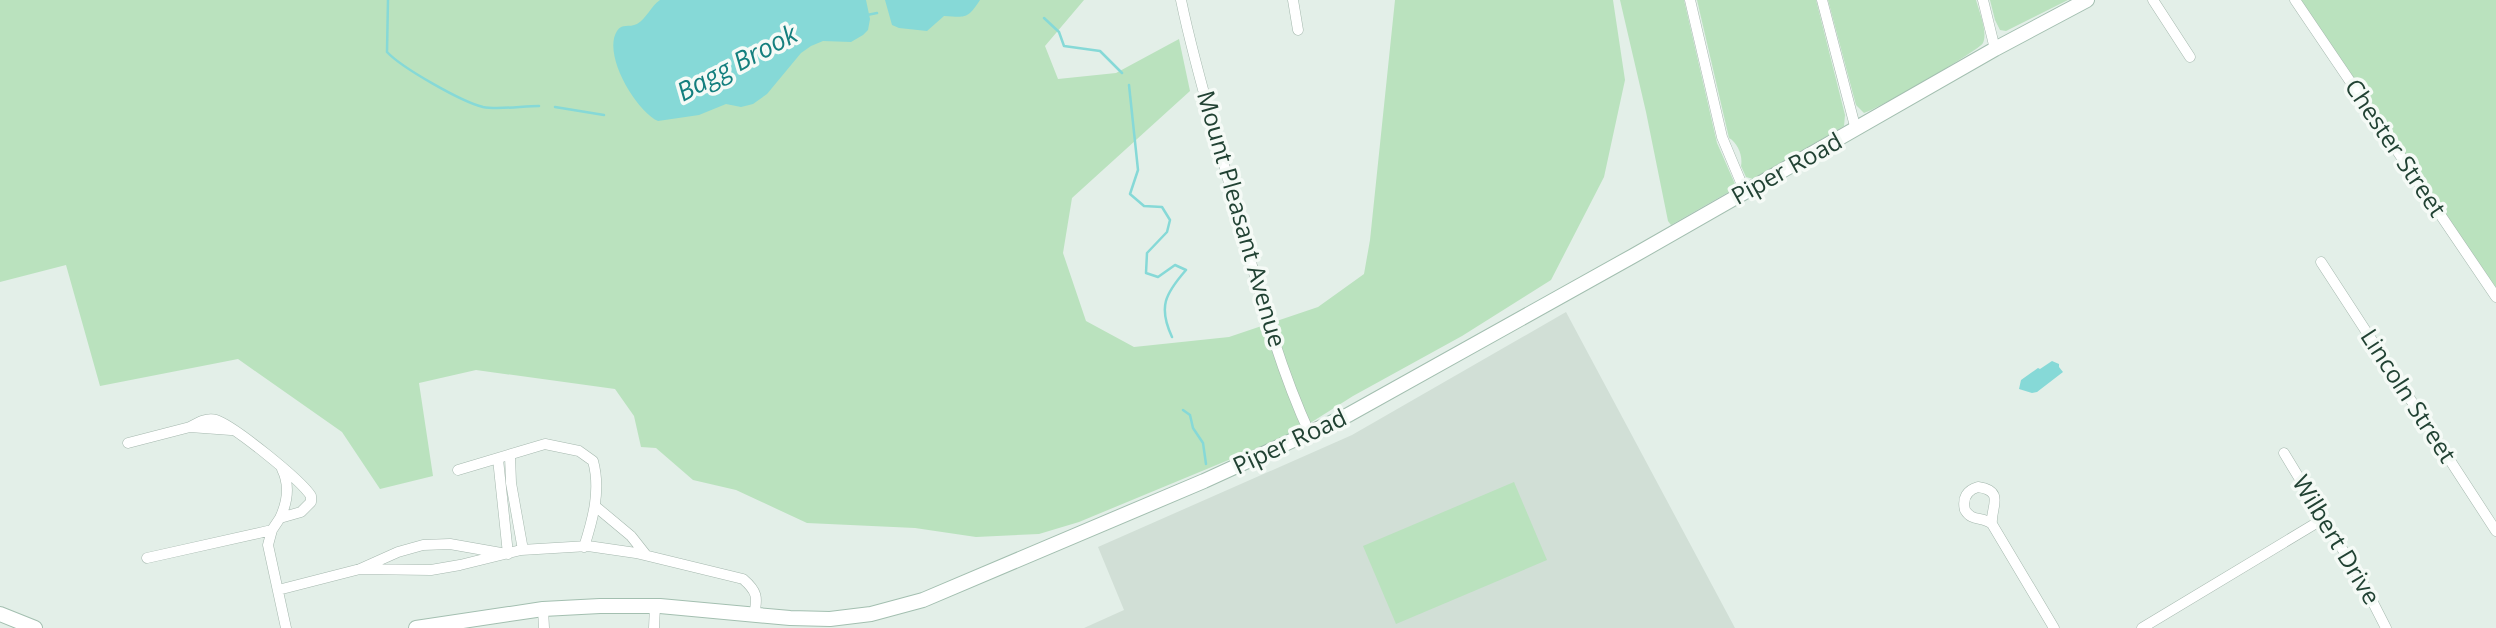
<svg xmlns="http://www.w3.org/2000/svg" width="2496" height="628" viewBox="0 0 2496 628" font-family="'Open Sans',sans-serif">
  <rect width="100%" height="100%" fill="#e3efe8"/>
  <path fill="#d1dfd6" d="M1566,312L1735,628H1084L1124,610L1098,547L1352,435Z"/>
  <path fill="#bae2be" d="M0,0H1084L1045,46L1058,79L1116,73L1179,39L1190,91L1072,198L1063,253L1086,321L1134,347L1229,337L1318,307L1364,274L1370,240L1395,0H1613L1625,80L1604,177L1551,280L1462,336L1353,396L1296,432L1079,522L1039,534L976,537L915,528L807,523L736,490L693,480L656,448L641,447L634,416L615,389L476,370L419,383L433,476L380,489L342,432L238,359L100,386L66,265L0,282Z
    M1620,0H1684L1717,143L1735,184L1734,189L1671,225L1668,221L1646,112Z
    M1697,0H1816L1845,115L1844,126L1753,179L1746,177L1741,166C1743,156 1738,143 1729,138Z
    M1828,0H1976C1979,11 1988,32 1983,43C1980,50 1876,110 1864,113L1856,105Z
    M1990,0H2068L2006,31L2000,30L1995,20Z
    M2301,0H2496V288Z
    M1514,482L1547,560L1396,624L1363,546Z"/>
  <path fill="#86d9d7" d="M660,0H866L870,19L868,30L863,35L851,42L823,41L811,46L801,53L767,94L753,104L741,107L726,104L699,115L658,121C636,111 602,54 617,31C622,23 629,28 637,24C646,19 651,6 660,0Z
    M885,0H980C967,20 965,17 944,16L927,31L899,28L892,25Z
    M2052,361L2059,364V367L2063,372L2037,392L2032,393L2019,389L2021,380L2038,368L2040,369Z"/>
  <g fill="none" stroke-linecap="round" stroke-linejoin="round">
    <path stroke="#86d9d7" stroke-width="2.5" d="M388,0L387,52C402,68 462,102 483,107C498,110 523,106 539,106
      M867,15L877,13
      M1044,18L1059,32L1064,46L1100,51L1122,73
      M1129,85L1138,170L1130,194L1144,206L1162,207L1170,220L1167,232L1147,253L1146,273L1158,277L1175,265L1186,270C1165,294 1158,307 1172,337
      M555,107L604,115
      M1183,410L1190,415L1193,428L1203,443L1206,464"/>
    <g stroke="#a5b8ae" stroke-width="11">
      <path id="street" d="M1181,0C1195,68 1216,134 1234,201C1256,279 1276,361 1310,434
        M1293,0L1298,30
        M1690,0L1722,137L1745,192
        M1822,0L1856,130
        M1983,0L1995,49
        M2153,0L2190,57
        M2295,0L2496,297
        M2321,262L2496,531
        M231,430L190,427C197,423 207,417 216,420C234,426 301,480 311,496V502L301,512L280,518L272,530L268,545L286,628
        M128,443L190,427
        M2284,453L2363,583L2386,628
        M510,456L511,483L523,550
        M498,459L508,554
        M458,470L545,444L579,451L593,461C601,490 593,519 584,547
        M1978,487C2006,491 1990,508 1992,524C1982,516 1972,522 1965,510C1962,498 1967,490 1978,487Z
        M595,506L631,536L646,555
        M280,518C287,503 290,485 282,469
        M1992,524L2054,628
        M147,558L272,530
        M360,569L431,570L460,565L521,550L588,546L636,553L743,579C757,591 758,597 754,615
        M278,590L360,569L398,552L423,545L450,544L501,553
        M543,609L544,628
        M654,628L655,606
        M2142,628L2323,519"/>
    </g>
    <g stroke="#a3bfb0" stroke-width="16">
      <path id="secondary" d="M0,614L35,628
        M416,628L543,609L600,606H660L790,618L830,619L871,614L923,600L1204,481L1348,415L1633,256L1995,49L2087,0"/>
    </g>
    <use href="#street" stroke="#fff" stroke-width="10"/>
    <use href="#secondary" stroke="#fff" stroke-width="14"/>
  </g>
  <g text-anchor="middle" stroke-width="7" stroke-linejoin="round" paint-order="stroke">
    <g font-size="24" fill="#214233" stroke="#f5faf6">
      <text transform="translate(2395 148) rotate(56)" y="8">Chester Street</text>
      <text transform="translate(1787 169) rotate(-29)" y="8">Piper Road</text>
      <text transform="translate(1241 219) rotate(74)" y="8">Mount Pleasant Avenue</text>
      <text transform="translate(2408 396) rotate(57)" y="8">Lincoln Street</text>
      <text transform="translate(1290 442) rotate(-25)" y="8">Piper Road</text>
      <text transform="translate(2336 540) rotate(59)" y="8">Wilbert Drive</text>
    </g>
    <g font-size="26" font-style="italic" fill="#147f7e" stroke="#f5faf6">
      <text transform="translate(737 63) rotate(-28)" y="9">Bagg Brook</text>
    </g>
  </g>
</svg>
